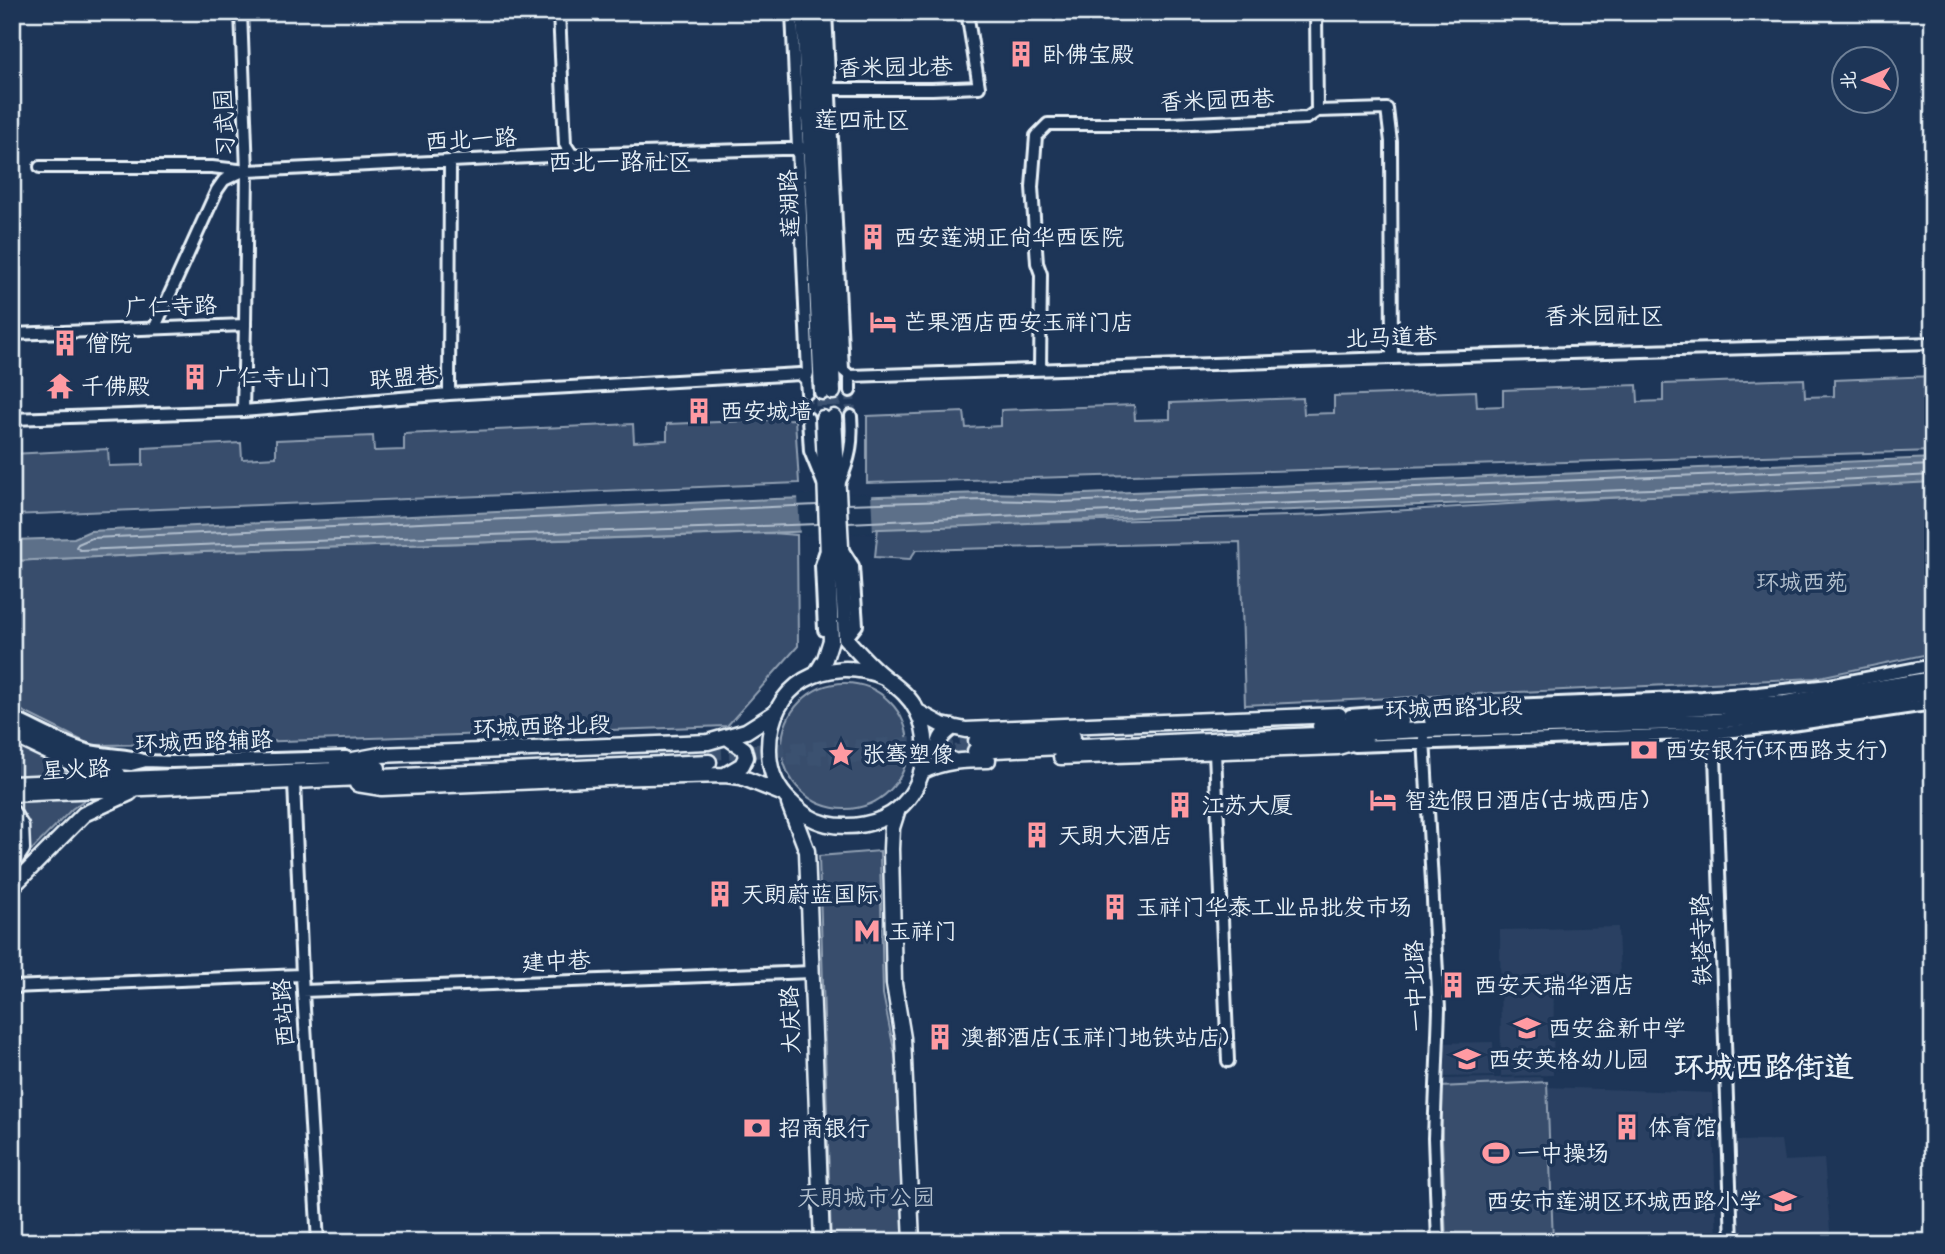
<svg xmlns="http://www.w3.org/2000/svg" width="1945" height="1254" viewBox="0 0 1945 1254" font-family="'Architects Daughter','LXGW WenKai TC',sans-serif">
  <rect width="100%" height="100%" fill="#1d3557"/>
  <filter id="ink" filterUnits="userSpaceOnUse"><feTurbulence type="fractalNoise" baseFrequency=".0143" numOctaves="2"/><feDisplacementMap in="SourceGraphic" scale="14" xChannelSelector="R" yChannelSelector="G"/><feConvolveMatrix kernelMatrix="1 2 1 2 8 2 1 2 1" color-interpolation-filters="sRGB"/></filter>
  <g filter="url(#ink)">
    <path fill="#2a4162" d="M1618,927L1620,981L1554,980L1553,1075L1501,1076L1500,930Z
      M1493,1042L1494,1076L1440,1077L1439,1043Z
      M1543,1077L1545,1087L1712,1093L1717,1242H1446L1440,1079Z
      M1781,1140L1784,1161L1824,1159L1831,1242H1740L1737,1141Z"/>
    <path fill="#374d6c" stroke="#909fb2" stroke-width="2" d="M1933,376V451L867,483V416L964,412L966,428L1001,426V410L1134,405L1135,420L1170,419V403L1303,398L1304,414L1334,413V396L1476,391L1477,407L1503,406V390L1637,385L1638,402L1663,401V384L1804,379L1805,397L1834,396V380Z
      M795,419L799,483L12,515V454L108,449L109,466L143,465V448L241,443L242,459L276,457V440L373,436L374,451L404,450V434L633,424L634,442L667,440V424Z
      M1933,479V653L1815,678L1245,705L1240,542L916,550L910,559L875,557L878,527L1323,515Z
      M771,533L797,535L798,646L727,726L197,744L91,745L12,706V561L225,551Z
      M782 746a63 63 0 1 1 126 0a63 63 0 1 1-126 0Z
      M12,742L77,777L12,779Z
      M91,795L72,809L12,870L26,829L22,812L12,805V800Z
      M880,851L883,994L896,1060L904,1242H831L819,856Z
      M1547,1082L1553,1242H1446L1440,1087Z"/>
    <path fill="#5d7089" stroke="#95a4b5" stroke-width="2" d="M1933,458V482L1703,494L1218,513L970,526L225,551L12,561V540L74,538L90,531L774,499L985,493L1061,495Z"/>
    <path fill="#1d3557" d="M871,493L873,533L800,535L798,495Z"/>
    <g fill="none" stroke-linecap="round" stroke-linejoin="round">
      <path stroke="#b0bdcc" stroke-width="2" d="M847,504L985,500L1062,502L1933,465
        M817,505L92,538L78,544L76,547L80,550L224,544L818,524
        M848,523L1218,506L1702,487L1933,475"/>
      <path stroke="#3b516f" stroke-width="10" stroke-dasharray="10 5" stroke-linecap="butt" d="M850,391L851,416
        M807,393L808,418"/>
      <path stroke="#3b516f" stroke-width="14" stroke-dasharray="14 7" stroke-linecap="butt" d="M822,392L823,418
        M833,392L834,417
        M708,753L976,741
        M787,759L975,751"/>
      <g stroke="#e8f1f8" stroke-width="16">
        <path id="minor" d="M241,12L247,171L245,325
          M559,12L565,144L572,155
          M792,12L808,373L806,380
          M826,12L843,370L850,376V391
          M1316,12L1317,111
          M823,89H932L979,87L967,12
          M40,167H212L247,171L572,155L817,148
          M155,327L217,190L224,180L241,172
          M12,334L245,325L243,411
          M1040,370L1041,274L1037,263L1032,187L1036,136L1048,124H1169L1307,118L1317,111L1387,109L1391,142L1392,358
          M850,376L1392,358L1933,343
          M449,394L450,161
          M808,418L810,451L823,483
          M12,419L243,411L449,394L800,374L806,380L807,393
          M839,484C850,458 853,444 851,416
          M841,547L853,566L857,625L846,639
          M824,630L821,565L825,553
          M1350,715L1438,708L1702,697L1758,693L1829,685L1933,665
          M12,717C37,728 61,743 87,750C106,756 128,753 146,761
          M12,726L73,755L99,762L131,765L146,761L172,762L346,757
          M1714,727L1732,1242
          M1424,738L1439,1009L1434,1138L1438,1242
          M1355,746L1714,733L1785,726L1933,704
          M1215,752L1228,1061
          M294,782L302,975L318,1242
          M12,987L302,975
          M303,991L811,972"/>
      </g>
      <g stroke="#e8f1f8" stroke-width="19">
        <path id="major" d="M804,12L822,392
          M817,12L833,392
          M834,417L846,639C858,652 870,666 884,677C897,687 909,695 917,711C933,742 925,786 898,809C879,825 850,829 827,824C811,820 802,813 791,802C776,788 769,771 769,750C768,685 826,653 884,677
          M816,674L825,659L831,640L823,418
          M918,712L942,725L966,730L1339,715
          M1432,720L1785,703L1933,679
          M1320,726L1401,721
          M953,727C942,735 936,741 940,754L954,761
          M12,735L67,761L118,774
          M976,741L1073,737
          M975,751L1423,730L1713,721L1800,714L1933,692
          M1061,757L1338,747L1365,739
          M337,763L380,755L708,742L746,731L776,712
          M921,772C943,761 964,760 988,760
          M725,775L742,765L746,757L744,749L727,737
          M12,784L378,768
          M357,784L382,788L607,778L725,775L741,777L781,793
          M12,794L709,762
          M789,804L807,851L822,1242
          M898,809L892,828L891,849L894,984L903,1038L912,1242
          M12,812L21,826L22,849L12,864
          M12,887L84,814L130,793"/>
      </g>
      <use href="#minor" stroke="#1d3557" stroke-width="10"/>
      <use href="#major" stroke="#1d3557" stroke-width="14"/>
    </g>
  </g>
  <defs>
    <g id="building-bare" transform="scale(2.1)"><path d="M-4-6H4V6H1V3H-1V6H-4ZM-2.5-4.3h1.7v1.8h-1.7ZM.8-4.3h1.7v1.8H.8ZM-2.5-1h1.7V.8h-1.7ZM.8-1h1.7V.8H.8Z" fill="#ff9aa2" stroke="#1d3557" stroke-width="2.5" paint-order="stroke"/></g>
    <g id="hotel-bare" transform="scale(2.1)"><path d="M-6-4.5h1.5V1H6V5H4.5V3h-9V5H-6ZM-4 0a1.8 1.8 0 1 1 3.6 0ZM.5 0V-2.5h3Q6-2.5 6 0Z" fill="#ff9aa2" stroke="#1d3557" stroke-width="2.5" paint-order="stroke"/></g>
    <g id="temple-bare" transform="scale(2.1)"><path d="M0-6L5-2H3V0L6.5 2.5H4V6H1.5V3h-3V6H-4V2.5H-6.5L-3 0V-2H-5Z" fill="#ff9aa2" stroke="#1d3557" stroke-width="2.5" paint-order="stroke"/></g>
    <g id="bank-bare" transform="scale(2.1)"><path d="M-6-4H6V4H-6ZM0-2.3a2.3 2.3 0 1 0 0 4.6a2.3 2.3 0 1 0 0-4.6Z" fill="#ff9aa2" stroke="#1d3557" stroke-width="2.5" paint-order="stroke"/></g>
    <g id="sight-bare" transform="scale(2.1)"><path d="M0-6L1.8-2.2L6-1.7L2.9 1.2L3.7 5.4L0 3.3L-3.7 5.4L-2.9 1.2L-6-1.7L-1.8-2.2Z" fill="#ff9aa2" stroke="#1d3557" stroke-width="2.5" paint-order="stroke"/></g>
    <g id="metro-bare" transform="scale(2.1)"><path d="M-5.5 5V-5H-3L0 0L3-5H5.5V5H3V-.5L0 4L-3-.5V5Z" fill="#ff9aa2" stroke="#1d3557" stroke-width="2.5" paint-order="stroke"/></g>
    <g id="school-bare" transform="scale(2.1)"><path d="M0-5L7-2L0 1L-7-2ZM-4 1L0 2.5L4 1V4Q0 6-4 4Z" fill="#ff9aa2" stroke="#1d3557" stroke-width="2.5" paint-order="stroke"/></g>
    <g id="stadium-bare" transform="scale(2.1)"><path d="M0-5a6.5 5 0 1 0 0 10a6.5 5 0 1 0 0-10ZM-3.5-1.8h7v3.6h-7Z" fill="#ff9aa2" stroke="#1d3557" stroke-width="2.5" paint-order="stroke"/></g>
  </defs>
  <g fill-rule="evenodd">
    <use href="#building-bare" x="1021" y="54"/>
    <use href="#building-bare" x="873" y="237"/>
    <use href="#hotel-bare" x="883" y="322"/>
    <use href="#building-bare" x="65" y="343"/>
    <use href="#building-bare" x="195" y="377"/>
    <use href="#temple-bare" x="60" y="386"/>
    <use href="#building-bare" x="699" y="411"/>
    <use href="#bank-bare" x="1644" y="750"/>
    <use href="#sight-bare" x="841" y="754"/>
    <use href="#hotel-bare" x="1383" y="800"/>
    <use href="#building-bare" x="1180" y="805"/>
    <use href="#building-bare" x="1037" y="835"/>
    <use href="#building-bare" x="720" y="894"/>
    <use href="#building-bare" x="1115" y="907"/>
    <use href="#metro-bare" x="867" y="931"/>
    <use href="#building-bare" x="1453" y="985"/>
    <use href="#school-bare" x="1527" y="1028"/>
    <use href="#building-bare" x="940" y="1037"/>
    <use href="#school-bare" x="1467" y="1059"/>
    <use href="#building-bare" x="1627" y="1127"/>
    <use href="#bank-bare" x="757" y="1128"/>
    <use href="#stadium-bare" x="1496" y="1153"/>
    <use href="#school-bare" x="1783" y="1201"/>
  </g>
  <g text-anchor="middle" stroke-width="7" stroke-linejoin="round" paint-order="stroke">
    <g font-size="23" fill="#e8f1f8" stroke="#1d3557" text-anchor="start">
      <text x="1042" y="62">卧佛宝殿</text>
      <text x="894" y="245">西安莲湖正尚华西医院</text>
      <text x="904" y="330">芒果酒店西安玉祥门店</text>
      <text x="86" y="351">僧院</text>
      <text x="216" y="385">广仁寺山门</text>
      <text x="81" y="394">千佛殿</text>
      <text x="720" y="419">西安城墙</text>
      <text x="1665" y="758">西安银行(环西路支行)</text>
      <text x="862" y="762">张骞塑像</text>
      <text x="1404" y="808">智选假日酒店(古城西店)</text>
      <text x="1201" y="813">江苏大厦</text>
      <text x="1058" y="843">天朗大酒店</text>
      <text x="741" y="902">天朗蔚蓝国际</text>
      <text x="1136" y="915">玉祥门华泰工业品批发市场</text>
      <text x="888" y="939">玉祥门</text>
      <text x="1474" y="993">西安天瑞华酒店</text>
      <text x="1548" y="1036">西安益新中学</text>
      <text x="961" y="1045">澳都酒店(玉祥门地铁站店)</text>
      <text x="1488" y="1067">西安英格幼儿园</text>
      <text x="1648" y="1135">体育馆</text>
      <text x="778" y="1136">招商银行</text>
      <text x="1517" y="1161">一中操场</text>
      <text x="1762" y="1209" text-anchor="end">西安市莲湖区环城西路小学</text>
    </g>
    <g font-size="23" fill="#e8f1f8" stroke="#1d3557">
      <text transform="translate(895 67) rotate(-1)" y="8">香米园北巷</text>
      <text transform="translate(1217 100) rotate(-2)" y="8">香米园西巷</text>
      <text transform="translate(224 123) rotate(-92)" y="8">习武园</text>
      <text transform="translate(471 139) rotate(-3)" y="8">西北一路</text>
      <text transform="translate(789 204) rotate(-93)" y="8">莲湖路</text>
      <text transform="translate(171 306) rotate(-2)" y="8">广仁寺路</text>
      <text transform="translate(1391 337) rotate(-2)" y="8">北马道巷</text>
      <text transform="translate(404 377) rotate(-5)" y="8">联盟巷</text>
      <text transform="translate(1454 707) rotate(-2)" y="8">环城西路北段</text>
      <text transform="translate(542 726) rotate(-2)" y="8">环城西路北段</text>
      <text transform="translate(204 741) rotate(-2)" y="8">环城西路辅路</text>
      <text transform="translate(76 769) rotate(-3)" y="8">星火路</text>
      <text transform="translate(1701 940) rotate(-92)" y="8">铁塔寺路</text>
      <text transform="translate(556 961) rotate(-3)" y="8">建中巷</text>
      <text transform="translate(1415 986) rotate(-92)" y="8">一中北路</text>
      <text transform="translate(283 1013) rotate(-94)" y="8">西站路</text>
      <text transform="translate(790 1020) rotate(-92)" y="8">大庆路</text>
    </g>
    <g font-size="23" fill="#b3c0ce" stroke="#1d3557">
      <text x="1802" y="590">环城西苑</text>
      <text x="866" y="1205">天朗城市公园</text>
    </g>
    <g font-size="24" fill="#e8f1f8" stroke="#1d3557">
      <text x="862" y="128">莲四社区</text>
      <text x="620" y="170">西北一路社区</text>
      <text x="1604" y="324">香米园社区</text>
    </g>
    <g font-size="30" font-weight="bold" fill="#e8f1f8" stroke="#1d3557">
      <text x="1764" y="1077">环城西路街道</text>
    </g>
  </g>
  <rect width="1945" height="1254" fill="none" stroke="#1d3557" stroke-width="42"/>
  <rect x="21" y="21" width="1903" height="1212" fill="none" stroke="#e8f1f8" stroke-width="2.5" filter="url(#ink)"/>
  <g transform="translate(1865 80) rotate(268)"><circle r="33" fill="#1d3557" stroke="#6e8097" stroke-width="2"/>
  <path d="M0-5L12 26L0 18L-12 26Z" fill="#ff9aa2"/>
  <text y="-10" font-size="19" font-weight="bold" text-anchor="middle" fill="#e8f1f8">北</text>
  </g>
</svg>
